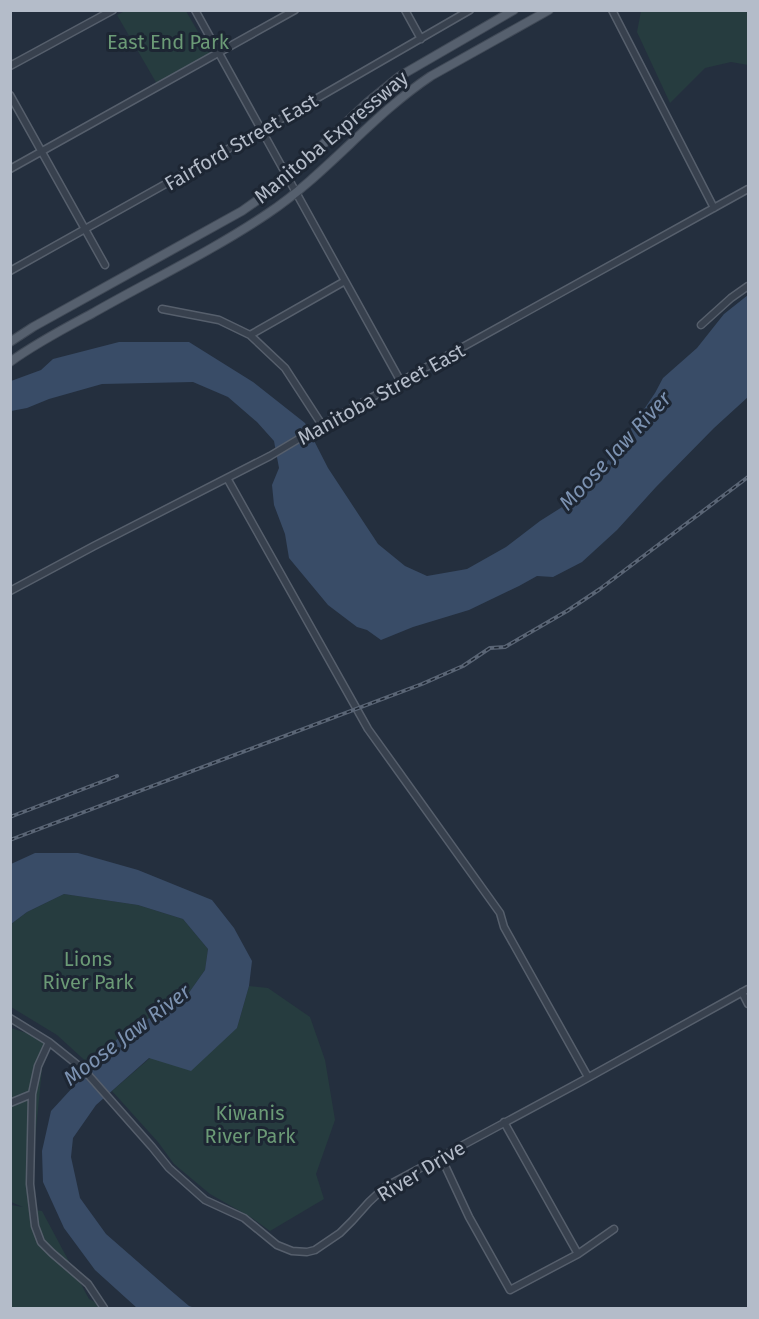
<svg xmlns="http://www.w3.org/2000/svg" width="759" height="1319" viewBox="0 0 759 1319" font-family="'Fira Sans',sans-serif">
  <rect width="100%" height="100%" fill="#242f3e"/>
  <path fill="#263c3f" d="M125,11H186L209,51V55L157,84L117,15Z
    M641,11H748V65L731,62L705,68L670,103L637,32Z
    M64,894L138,905L183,919L208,949L205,970L188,994L120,1036L92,1067L57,1035L11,1007V924L27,912Z
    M249,986L268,988L310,1017L325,1060L335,1120L316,1174L324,1199L270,1231L252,1218L210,1194L174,1164L158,1142L112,1091L150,1058L237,1028Z
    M11,1028L45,1039L28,1209L42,1211L89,1299L95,1302L99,1308H11V1205L23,1207L11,1202Z"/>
  <path fill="#394c67" d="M748,295V397L714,428L656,487L617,530L582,562L553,577L537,576L519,586L469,610L413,627L381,640L367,630L357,627L328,605L289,558L285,534L274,505L272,485L279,468L274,441L257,422L228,397L193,382L102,384L49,399L27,408L11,411V381L41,370L53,359L119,342H189L253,382L305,423L328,468L378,544L405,566L427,576L467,569L506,547L540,521L578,497L618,448L655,393L663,378L697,348L724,314Z
    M35,853H78L138,870L212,900L234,928L252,961L249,986L237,1028L191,1071L149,1058L96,1105L73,1138L71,1157L80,1198L106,1234L169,1289L189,1306L195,1308H137L95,1270L64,1228L43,1182L42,1151L51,1111L120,1036L188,994L205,970L208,949L183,919L138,905L64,894L27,912L11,924V864Z"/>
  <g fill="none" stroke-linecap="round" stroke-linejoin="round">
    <g stroke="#565f6c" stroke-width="9">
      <path id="minor" d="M195,10L401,382
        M405,10L421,39
        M612,10L714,208
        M10,66L113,10
        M10,95L105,265
        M10,169L295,10
        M10,271L262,130L470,10
        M162,309L219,320L250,335L285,368L322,425
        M701,325L731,298L748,286
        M250,335L345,281
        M227,478L368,729L500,913L504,927L588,1077
        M10,591L94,546L270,456L322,425L748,189
        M742,992L748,1004
        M10,1018L49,1042L84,1070L152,1147L169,1168L205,1200L244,1218L277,1245L292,1251L307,1252L315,1250L340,1233L352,1221L369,1202L385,1187L582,1081L748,989
        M49,1042L38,1066L32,1094L30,1184L35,1226L41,1242L52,1253L88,1284L104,1308
        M10,1103L32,1094
        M504,1122L578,1254
        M441,1157L469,1217L510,1290L578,1254L614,1229"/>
    </g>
    <g stroke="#414a57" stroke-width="10">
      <path id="major" d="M10,342L33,327L242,211L262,197L288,177L368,102L400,76L514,10
        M10,362C36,343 65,328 93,313C151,280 212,251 267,214C327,174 371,116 431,76L549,10"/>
    </g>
    <use href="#minor" stroke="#38414e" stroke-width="6"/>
    <use href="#major" stroke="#56606e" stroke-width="8"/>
    <g stroke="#5a6575" stroke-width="4">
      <path id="rail" d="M10,817L117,776
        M10,840L422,684L463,666L490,648L505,647L567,611L600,589L748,477"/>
    </g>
    <use href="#rail" stroke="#1d2633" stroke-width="1.5" stroke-dasharray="4.5" stroke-linecap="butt"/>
  </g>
  <g text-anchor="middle" stroke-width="6" stroke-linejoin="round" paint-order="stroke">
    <g font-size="20" fill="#6b9a76" stroke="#1d2633">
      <text x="168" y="49">East End Park</text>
      <text x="88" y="966">Lions<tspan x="88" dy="23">River Park</tspan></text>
      <text x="250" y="1120">Kiwanis<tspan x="250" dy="23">River Park</tspan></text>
    </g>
    <g font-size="20" fill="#b4bcc9" stroke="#1d2633">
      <text transform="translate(331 137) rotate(-40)" y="7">Manitoba Expressway</text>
      <text transform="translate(241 142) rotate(-30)" y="7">Fairford Street East</text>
      <text transform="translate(381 394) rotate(-29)" y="7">Manitoba Street East</text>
      <text transform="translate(421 1171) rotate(-31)" y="7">River Drive</text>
    </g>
    <g font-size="21" font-style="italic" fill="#7c92b1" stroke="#1d2633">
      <text transform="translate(615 451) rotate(-47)" y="7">Moose Jaw River</text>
      <text transform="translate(127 1035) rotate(-37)" y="7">Moose Jaw River</text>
    </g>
  </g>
  <rect width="759" height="1319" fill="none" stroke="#b4bcc9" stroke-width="24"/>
</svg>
